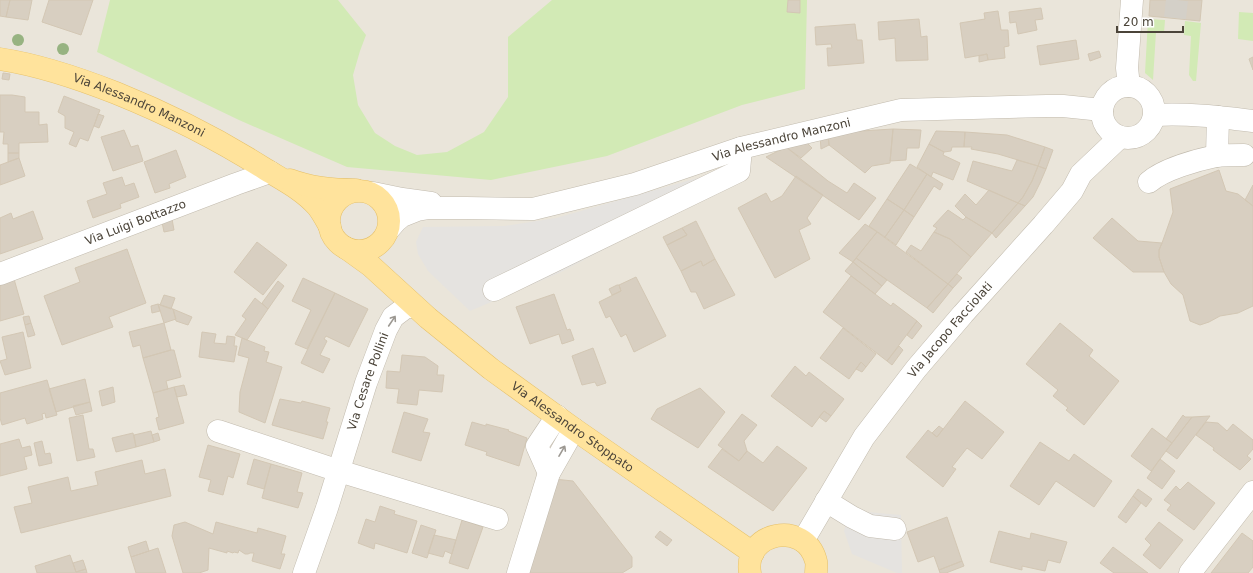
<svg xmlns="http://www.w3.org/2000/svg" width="1253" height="573" viewBox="0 0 1253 573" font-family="'DejaVu Sans',sans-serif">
  <rect width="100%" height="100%" fill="#f6f3ec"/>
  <path fill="#eae5da" d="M0,0H1253V573H0Z"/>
  <path fill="#d2eab5" d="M110,0H338L366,35L360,51L353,75L358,105L375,133L395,146L417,155L447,152L484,132L508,97V37L552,0H807L805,89L742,105L607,156L491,180L347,167L239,120L97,52Z
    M1239,12L1253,13V41L1238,39Z
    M1148,19L1165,20L1164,33L1156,32L1153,80L1145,73Z
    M1185,21L1201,23L1196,81H1193L1189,75L1191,36L1184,35Z"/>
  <path fill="#e5e3e0" d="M733,168L662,219L559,273L470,311L428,271L418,254L416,242L423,227L504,226L556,218Z
    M856,511L901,515L902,573H897L852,554L844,531L847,522Z"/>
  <path fill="#d8cfc1" stroke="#d3c7b4" d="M0,0H10L6,17L0,16Z
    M10,0H32L28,20L6,17Z
    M49,0H93L81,35L42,22Z
    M788,0H800V13L787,12Z
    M1150,0H1202L1200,21L1149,16Z
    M1041,8L1043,19L1035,20L1037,30L1018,34L1016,22L1010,23L1009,12Z
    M998,11L1001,30H1008L1009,46L1004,47L1005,58L988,60L987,54L965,58L960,23L985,19L984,13Z
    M919,19L921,37L927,36L928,60L896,61L895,38L879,40L878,22Z
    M855,24L857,40H862L864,63L828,66L827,48H832L831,44L816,45L815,27Z
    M1076,40L1079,59L1040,65L1037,46Z
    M1099,51L1101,57L1090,61L1088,54Z
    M987,54L988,60L979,62V56Z
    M1253,57V70L1249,59Z
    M3,73L10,74L9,80L2,79Z
    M0,95H12L25,97V112H39V125L47,124L48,142L19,143V153H8V144H3L4,132H0Z
    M64,96L100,110L88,141L80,138L76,147L69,144L74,132L65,128V116L58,112Z
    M98,114L104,116L99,128L94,126Z
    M893,129L921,130L919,148H907L906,160L890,161Z
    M893,129L890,163L872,166L865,173L829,145L828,135L845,132Z
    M124,130L131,147L138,145L143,161L113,171L101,137Z
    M936,131L965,132L964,147H952L951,151L944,152L929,144Z
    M965,132L1007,135L1045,147L1038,166L998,154L971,149L972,147H964Z
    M828,135L829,145L821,149L820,136Z
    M805,141L812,148L801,158L786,147Z
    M929,144L944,152L943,155L960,163L953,180L933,172L931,177L917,167Z
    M786,147L828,181L847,193L854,183L876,198L859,220L766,157Z
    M1045,147L1053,150L1046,169L1038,166Z
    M176,150L186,177L169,184L170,188L155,193L144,162Z
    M8,153H19V158L8,162Z
    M19,158L25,176L0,185V165Z
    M1017,160L1038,166L1032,181L1023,197L1018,203L967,181L973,161L1012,171Z
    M910,164L927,174L904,210L887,199Z
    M1038,166L1046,169L1040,183L1033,197L1025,206L1018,203L1023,197L1032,181Z
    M1219,170L1226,191L1238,194L1253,206V306L1238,313L1220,316L1209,322L1200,325L1190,321L1183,295L1171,284L1164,272L1159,257V250L1162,243L1173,212L1170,189Z
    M927,174L943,184L940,190L934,186L914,217L904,210Z
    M796,176L823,195L807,218L811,224L799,230L810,259L775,278L738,208L766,193L771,202L782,196Z
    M122,177L125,186L134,183L139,197L120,204L121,208L93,218L87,201L107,194L103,183Z
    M1253,185V206L1245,200Z
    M989,190L1018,203L992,233L966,217L955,206L965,194L976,205Z
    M887,199L904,210L885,237L869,226Z
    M1018,203L1025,206L996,238L992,233Z
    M904,210L914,217L896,245L885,237Z
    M948,210L963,220L966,217L992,233L971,257L950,239L934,232L937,228L933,226Z
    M33,211L43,239L0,254V218L11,213L13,219Z
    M1112,218L1138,241L1162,243L1159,250V257L1164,272H1133L1093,238Z
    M172,219L174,230L164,232L162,222Z
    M696,221L715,259L703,266L701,261L681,271L667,245L687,235L682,228Z
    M865,224L877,232L853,262L839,253Z
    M682,228L687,235L667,245L663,237Z
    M877,232L948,284L927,308L856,258Z
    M934,232L950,239L971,257L948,284L906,252L911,245L921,251Z
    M257,242L287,265L263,295L234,272Z
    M127,249L146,303L109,317L113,327L62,345L44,296L80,282L75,268Z
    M856,258L887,280L882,286L853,262Z
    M715,259L735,295L704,309L696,292H691L681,271L701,261L703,266Z
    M853,262L882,286L875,294L845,271Z
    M957,274L962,278L953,288L948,284Z
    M851,276L891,306L893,303L917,321L887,361L823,312Z
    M636,277L666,336L634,352L626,334L621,337L610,316L606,318L599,302L621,291L619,285Z
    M303,278L335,293L307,349L295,344L311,310L292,301Z
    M14,279L24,314L0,321V283Z
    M278,281L284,286L268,309L262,303Z
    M948,284L953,288L933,313L927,308Z
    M617,285H619L621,291L612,295L609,289Z
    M335,293L368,309L349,347L326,336L324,339L327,341L320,355L330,359L323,373L301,363Z
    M554,294L567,330L570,329L574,340L562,344L559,334L530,344L516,307Z
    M164,295L175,298L171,309L160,305Z
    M255,298L268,309L247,340L235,335L246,319L242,316Z
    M158,304L160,311L152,313L151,306Z
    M158,304L173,309L176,319L164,323Z
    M173,309L192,317L188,325L176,321Z
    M29,316L31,323L25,325L23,317Z
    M917,321L922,326L912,339L907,335Z
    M31,323L35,335L28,337L25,325Z
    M164,323L171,350L143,358L140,345L133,347L129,332Z
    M1060,323L1093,350L1089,356L1119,381L1084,425L1066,410L1068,408L1053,396L1058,390L1026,364Z
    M843,328L876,354L866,367L861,362L849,379L820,358Z
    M23,332L31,368L5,375L0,361L7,359L2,337Z
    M202,332L216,334L214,343L226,344L227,336L235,337L234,346H237L234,362L199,357Z
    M242,338L265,347L264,351L269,352L266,362L282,367L265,423L239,412L240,392L249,358L238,355Z
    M899,346L903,350L892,365L887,361Z
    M593,348L606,383L597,386L595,382L582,385L572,356Z
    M171,350H174L181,377L166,381L168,389L153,393L143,358Z
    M402,355L425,357L438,366L437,375H444L442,392L419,390L417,405L397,403L399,389L386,388L387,371L400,372Z
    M861,362L866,367L862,372L856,369Z
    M795,366L806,376L809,372L844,399L831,416L824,411L812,427L771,396Z
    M85,379L90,402L56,412L49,389Z
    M47,380L57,415L46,418L45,413L42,414L43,419L27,424L25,418L2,425L0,418V393Z
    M184,385L187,395L177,397L174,387Z
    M113,387L115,402L102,406L99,391Z
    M174,387L184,423L159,430L156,418L159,417L153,393Z
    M700,388L725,412L698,448L651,419L657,409Z
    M280,399L301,403L302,401L330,408L326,422H328L323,439L272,425Z
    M965,401L1004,432L982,459L967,448L952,467L956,469L943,487L906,457L928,430L937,437Z
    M90,402L92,411L76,415L73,406Z
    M824,411L831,416L826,422L819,417Z
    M404,412L428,419L423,432L430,433L421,461L392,452Z
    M742,414L757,425L744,441L747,451L739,461L718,445Z
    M83,415L89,449H93L95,457L77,461L69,418Z
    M1183,415L1185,417H1192L1172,443L1166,439Z
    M1210,416L1177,459L1166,451L1192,417Z
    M472,422L486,426V424L509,430L508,431L527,438L519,466L486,455L487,452L465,445Z
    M1206,422L1218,423L1227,431L1233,424L1253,440V449L1247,456L1251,459L1240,470L1213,450L1214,448L1196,435Z
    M939,426L943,429L937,437L932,433Z
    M1152,428L1172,443L1151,471L1131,456Z
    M151,431L154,442L136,447L134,435Z
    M133,433L136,447L116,452L112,438Z
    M158,433L160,440L154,442L152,435Z
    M19,439L22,448L30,446L32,455L24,457L27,469L0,476V444Z
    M42,441L45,454L50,453L52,463L39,466L34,443Z
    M1040,442L1069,461L1074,454L1112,481L1094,507L1056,481L1039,505L1010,486Z
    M208,445L240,454L233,478L228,476L223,495L208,491L211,480L199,477Z
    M777,446L807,468L773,511L708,467L722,449L739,461L747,451L763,463Z
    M254,459L271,464L264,489L247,484Z
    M1160,459L1175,471L1162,489L1147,478Z
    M142,460L145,474L165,469L171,496L21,533L14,507L32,503L28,487L68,477L71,491L98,485L95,472Z
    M271,464L302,473L297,492L303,493L298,508L262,498Z
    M554,479L573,481L632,557V567L622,573H508Z
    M1188,482L1215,503L1194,530L1167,510L1171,505L1164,500L1176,486L1180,490Z
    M1138,489L1152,499L1146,507L1133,496Z
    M1133,496L1141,503L1126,523L1118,517Z
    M380,506L395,511L394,514L417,521L407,553L375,543L374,549L358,543L366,519L375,522Z
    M947,517L962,561L939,570L934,556L918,562L907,532Z
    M462,520L483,527L468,569L449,563Z
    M185,522L213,534L216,522L257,533L258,528L286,536L281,554H285L280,569L252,561L254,553H250L248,554H245L239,550L238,553L234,552L233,553L227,551V553L209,548L208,570L199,573H183L172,536L174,525Z
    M1159,522L1183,540L1160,569L1143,555L1151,545L1145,539Z
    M421,525L436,530L427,558L412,553Z
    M660,531L672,540L667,546L655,537Z
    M999,531L1030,539L1031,533L1067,542L1060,563L1048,560L1045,571L1022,566V570L990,562Z
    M1242,533L1253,541V567L1248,573H1211Z
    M434,535L456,540L452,554L445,551L443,557L428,553Z
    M146,541L149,551L131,557L128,547Z
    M1113,547L1148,573H1114L1100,563Z
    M158,548L166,573H136L131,557Z
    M70,555L76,572L86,569L87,573H37L35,566Z
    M83,560L86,569L76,572L73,563Z
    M962,561L964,566L946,573H940L939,570Z"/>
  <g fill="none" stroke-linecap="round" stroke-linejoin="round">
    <path stroke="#d4d0c8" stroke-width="22" stroke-dasharray="22 11" stroke-linecap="butt" d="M1175,18L1177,0"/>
    <g stroke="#c2bbae" stroke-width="23">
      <g id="minor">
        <path d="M1129,86L1127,68L1132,0"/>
        <circle cx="1128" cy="112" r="26"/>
        <path d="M1154,115C1187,113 1220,117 1253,121"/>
        <path d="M1217,156L1218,117"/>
        <path d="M1149,182C1164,169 1197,160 1216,156C1225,155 1235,155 1244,155"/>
        <path d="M373,193L402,199L431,203"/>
        <path id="s1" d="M389,229L396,221L402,216L417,210L429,208H466L533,209L635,184L741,148L901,110L1047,106H1063L1102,110"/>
        <path id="s2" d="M0,274L236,184L270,172"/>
        <path d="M494,290L739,171L741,148"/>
        <path d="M218,431L339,471L497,519"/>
        <path d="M549,473L537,446L557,416"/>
        <path d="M826,501L852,517L870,526L895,529"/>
        <path id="s3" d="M803,541L864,437L916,369L963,314L1043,225L1072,191L1081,174L1120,137"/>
        <path id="s4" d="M304,573L327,508L366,383L386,330L393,317L405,308L414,306"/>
        <path d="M518,573L549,473L574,429"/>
        <path d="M1190,573L1253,492"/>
      </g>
    </g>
    <g stroke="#e6c16a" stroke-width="23">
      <g id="major">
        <path id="s5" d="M0,59C40,65 78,78 116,93C168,114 218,139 265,169C283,180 303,190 317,206C322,212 326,220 330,227"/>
        <path d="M290,180C311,188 333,190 356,190"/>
        <circle cx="359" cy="221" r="30"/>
        <path id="s6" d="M346,248L371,266L428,318L491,369L574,429L753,553"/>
        <path d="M750,573C743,532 805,519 816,561C817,564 816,569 816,573"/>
      </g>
    </g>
    <use href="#minor" stroke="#fff" stroke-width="22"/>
    <use href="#major" stroke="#ffe39c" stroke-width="22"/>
  </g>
  <g fill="#97b381">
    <circle cx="18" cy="40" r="6"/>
    <circle cx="63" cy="49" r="6"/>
  </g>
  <defs><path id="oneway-shaft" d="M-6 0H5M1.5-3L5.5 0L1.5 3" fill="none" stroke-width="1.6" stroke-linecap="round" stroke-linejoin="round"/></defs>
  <g stroke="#9c9892">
    <use href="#oneway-shaft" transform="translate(392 321) rotate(-56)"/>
    <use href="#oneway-shaft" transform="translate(562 451) rotate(-60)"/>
  </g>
  <g text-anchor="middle" stroke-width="3" stroke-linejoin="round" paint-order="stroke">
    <g font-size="12" fill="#4b4439" stroke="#fff">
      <text dy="4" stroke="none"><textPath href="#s5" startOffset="147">Via Alessandro Manzoni</textPath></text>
      <text dy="4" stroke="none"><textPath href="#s1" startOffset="409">Via Alessandro Manzoni</textPath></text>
      <text dy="4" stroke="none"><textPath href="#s2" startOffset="145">Via Luigi Bottazzo</textPath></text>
      <text dy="4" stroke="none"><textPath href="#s3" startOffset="258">Via Jacopo Facciolati</textPath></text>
      <text dy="4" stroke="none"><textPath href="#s4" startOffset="202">Via Cesare Pollini</textPath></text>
      <text dy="4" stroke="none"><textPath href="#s6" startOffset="289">Via Alessandro Stoppato</textPath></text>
    </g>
  </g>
  <path d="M1117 26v6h66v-6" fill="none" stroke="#4b4439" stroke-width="2"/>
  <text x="1123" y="26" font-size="12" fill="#4b4439" stroke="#ffffff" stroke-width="3" paint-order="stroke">20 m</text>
</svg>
